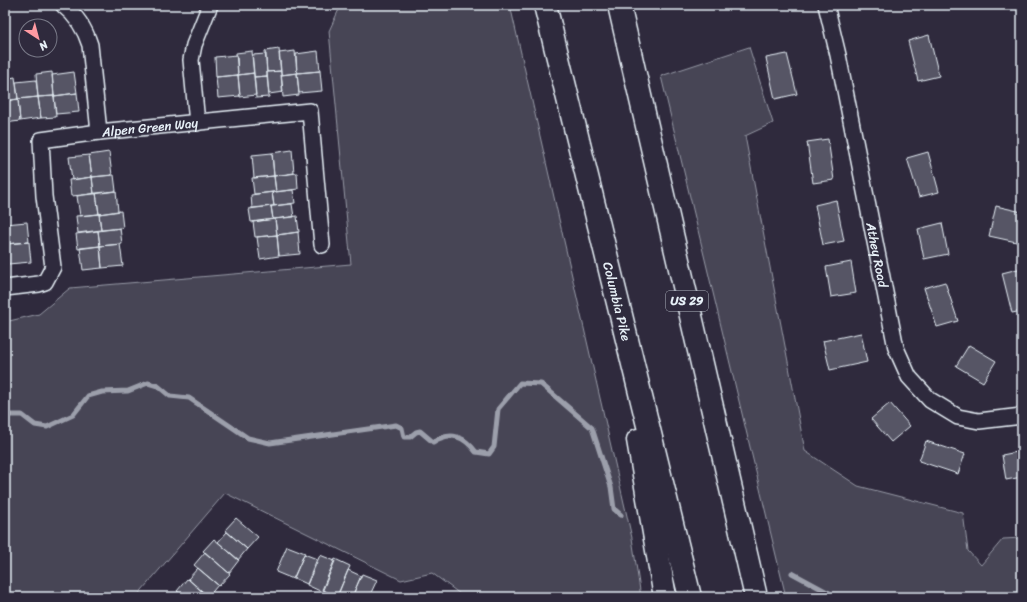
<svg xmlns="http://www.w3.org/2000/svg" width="1027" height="602" viewBox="0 0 1027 602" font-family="Sriracha,sans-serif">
  <rect width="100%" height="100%" fill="#2f2a3d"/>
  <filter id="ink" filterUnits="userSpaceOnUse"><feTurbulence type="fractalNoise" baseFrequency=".025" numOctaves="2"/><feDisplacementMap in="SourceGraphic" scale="8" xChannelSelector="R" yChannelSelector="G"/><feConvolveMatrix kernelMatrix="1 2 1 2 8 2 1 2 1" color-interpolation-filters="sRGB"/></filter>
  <g filter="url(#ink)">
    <path fill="#464455" stroke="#979aa6" d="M341,5H510L632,538L641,597H464L432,573L401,580L225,493L136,597H5V322L39,314L70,288L351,264L329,31Z
      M749,47L773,123L745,136L805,451L858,486L963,513L968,551L981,565L1003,539L1022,538V597H786L661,76Z"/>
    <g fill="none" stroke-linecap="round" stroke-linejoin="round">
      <path stroke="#9c9fab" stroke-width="5" d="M5,415H22L35,425L47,427L73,415L88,396L102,392L128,391L148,383L158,386L170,396L189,398L248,438L270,443L396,425L402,428L404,437H410L416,432L420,431L433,442C451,431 464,436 476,452L489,454L494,447L498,409L520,383L541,384L592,428L611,487L614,509L621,515
        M792,573L829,593L831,597"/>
    </g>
    <path fill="#575565" stroke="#e8f1f8" d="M929,35L939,76L918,81L908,41Z
      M279,49L281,71L267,72L265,51Z
      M252,51L254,73L238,75L236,53Z
      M295,51L297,73L281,75L279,53Z
      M318,51L320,71L297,73L296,54Z
      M266,54L267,76L254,77L252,55Z
      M787,54L797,94L775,99L766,58Z
      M237,55L238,75L216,77L215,57Z
      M281,71L283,92L269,94L267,72Z
      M320,71L322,91L299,93L297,73Z
      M52,72L54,96L38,97L36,74Z
      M74,72L77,93L54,96L52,75Z
      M254,73L256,95L240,97L238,75Z
      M297,73L299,95L283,97L281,75Z
      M238,75L240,96L218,98L216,77Z
      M267,76L269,97L256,98L254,77Z
      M15,77L18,99L5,101V79Z
      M36,80L38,97L18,99L16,82Z
      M77,93L79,112L56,114L54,96Z
      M54,96L56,117L41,118L38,97Z
      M38,97L41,118L20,121L18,99Z
      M18,99L20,121L5,123V101Z
      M828,139L834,180L813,183L807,142Z
      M292,150L294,173L274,176L272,153Z
      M109,152L112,175L92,177L89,155Z
      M928,152L939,192L919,197L907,158Z
      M272,153L274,176L254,178L252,155Z
      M89,155L92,177L72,180L69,157Z
      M297,173L298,189L276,192L274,176Z
      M114,175L116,191L94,194L92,177Z
      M274,176L276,192L254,194L252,178Z
      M92,177L94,194L71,196L69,180Z
      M293,190L295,203L274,206L272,192Z
      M116,191L118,211L99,214L96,193Z
      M272,192L274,206L252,208L251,195Z
      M96,193L99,214L80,216L77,196Z
      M836,200L844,241L823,245L815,205Z
      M292,204L294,217L273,219L271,206Z
      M271,206L273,219L251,222L249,209Z
      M996,206L1022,212L1021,243L989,236Z
      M121,211L123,228L101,230L99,214Z
      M99,214L101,230L78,233L76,216Z
      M297,216L299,232L277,235L275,219Z
      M275,219L277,235L255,237L253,222Z
      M27,222L29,242L6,244L5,224Z
      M942,223L948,254L924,259L918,229Z
      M120,228L122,244L100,246L98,231Z
      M98,231L100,246L78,249L76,234Z
      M298,232L300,254L279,256L277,235Z
      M277,235L279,256L260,259L257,237Z
      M29,242L31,262L8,264L6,244Z
      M5,244L8,266H5Z
      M120,244L123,266L102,268L100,246Z
      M100,246L102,268L83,270L80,248Z
      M851,262L856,293L831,297L826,267Z
      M1022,268V311L1012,313L1002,273Z
      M945,282L958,321L937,327L924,288Z
      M861,333L867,362L830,370L823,341Z
      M969,345L996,361L983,382L956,366Z
      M890,403L910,426L891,442L871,419Z
      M926,441L965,454L958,474L919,461Z
      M1022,451V477L1006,480L1002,455Z
      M236,518L258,537L247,549L225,530Z
      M227,532L247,549L238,560L218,542Z
      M214,539L239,560L229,573L203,551Z
      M287,546L305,553L293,579L276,572Z
      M205,552L230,574L219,586L194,565Z
      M304,554L317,559L307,584L294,578Z
      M320,555L335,561L322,592L307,585Z
      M335,559L350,566L337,596L322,590Z
      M198,568L218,585L208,597L188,579Z
      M348,570L361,576L352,597H343L338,595Z
      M362,574L377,580L369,597H352Z
      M187,579H188L209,597H184L177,591Z"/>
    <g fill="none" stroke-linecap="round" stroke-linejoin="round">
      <g stroke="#e8f1f8" stroke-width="18">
        <g id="minor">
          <path d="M63,5C77,16 85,29 90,45L99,132"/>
          <path id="s1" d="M826,5L838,55L896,348L909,377L930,400L958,417L979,421L1022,416"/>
          <path d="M197,123L191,60L194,45L210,5"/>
          <path id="s2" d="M5,288L39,284L45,282L53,267L44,196L41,140L99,132L310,111L322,245"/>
        </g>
      </g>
      <g stroke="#e8f1f8" stroke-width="25">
        <g id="trunk">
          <path id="s3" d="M545,5L690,597"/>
          <path d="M619,5L756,597"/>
          <path d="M638,440L665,597"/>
        </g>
      </g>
      <use href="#minor" stroke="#2f2a3d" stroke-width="15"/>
      <use href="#trunk" stroke="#2f2a3d" stroke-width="22"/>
    </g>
  </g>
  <g text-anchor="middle" stroke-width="4" stroke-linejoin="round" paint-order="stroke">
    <rect fill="#2f2a3d" stroke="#b0b5c0" stroke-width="1" x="666" y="291" width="42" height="20" rx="3"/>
    <g font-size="12" font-weight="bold" fill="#e8f1f8">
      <text x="687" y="305">US 29</text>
    </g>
    <g font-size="13" fill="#e8f1f8" stroke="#2f2a3d">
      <text dy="5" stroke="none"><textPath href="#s2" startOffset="295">Alpen Green Way</textPath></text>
      <text dy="5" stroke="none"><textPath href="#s1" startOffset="255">Athey Road</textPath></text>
      <text dy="5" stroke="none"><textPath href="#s3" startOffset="305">Columbia Pike</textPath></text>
    </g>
  </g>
  <rect width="1027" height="602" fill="none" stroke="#2f2a3d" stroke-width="20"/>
  <rect x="10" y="10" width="1007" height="582" fill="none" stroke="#e8f1f8" stroke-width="1.5" filter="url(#ink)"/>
  <g transform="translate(38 38) rotate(144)"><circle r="19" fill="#2f2a3d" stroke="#797a88"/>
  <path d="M0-3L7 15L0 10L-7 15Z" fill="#ff9aa2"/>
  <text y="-6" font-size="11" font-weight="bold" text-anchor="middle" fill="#e8f1f8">N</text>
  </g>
</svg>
